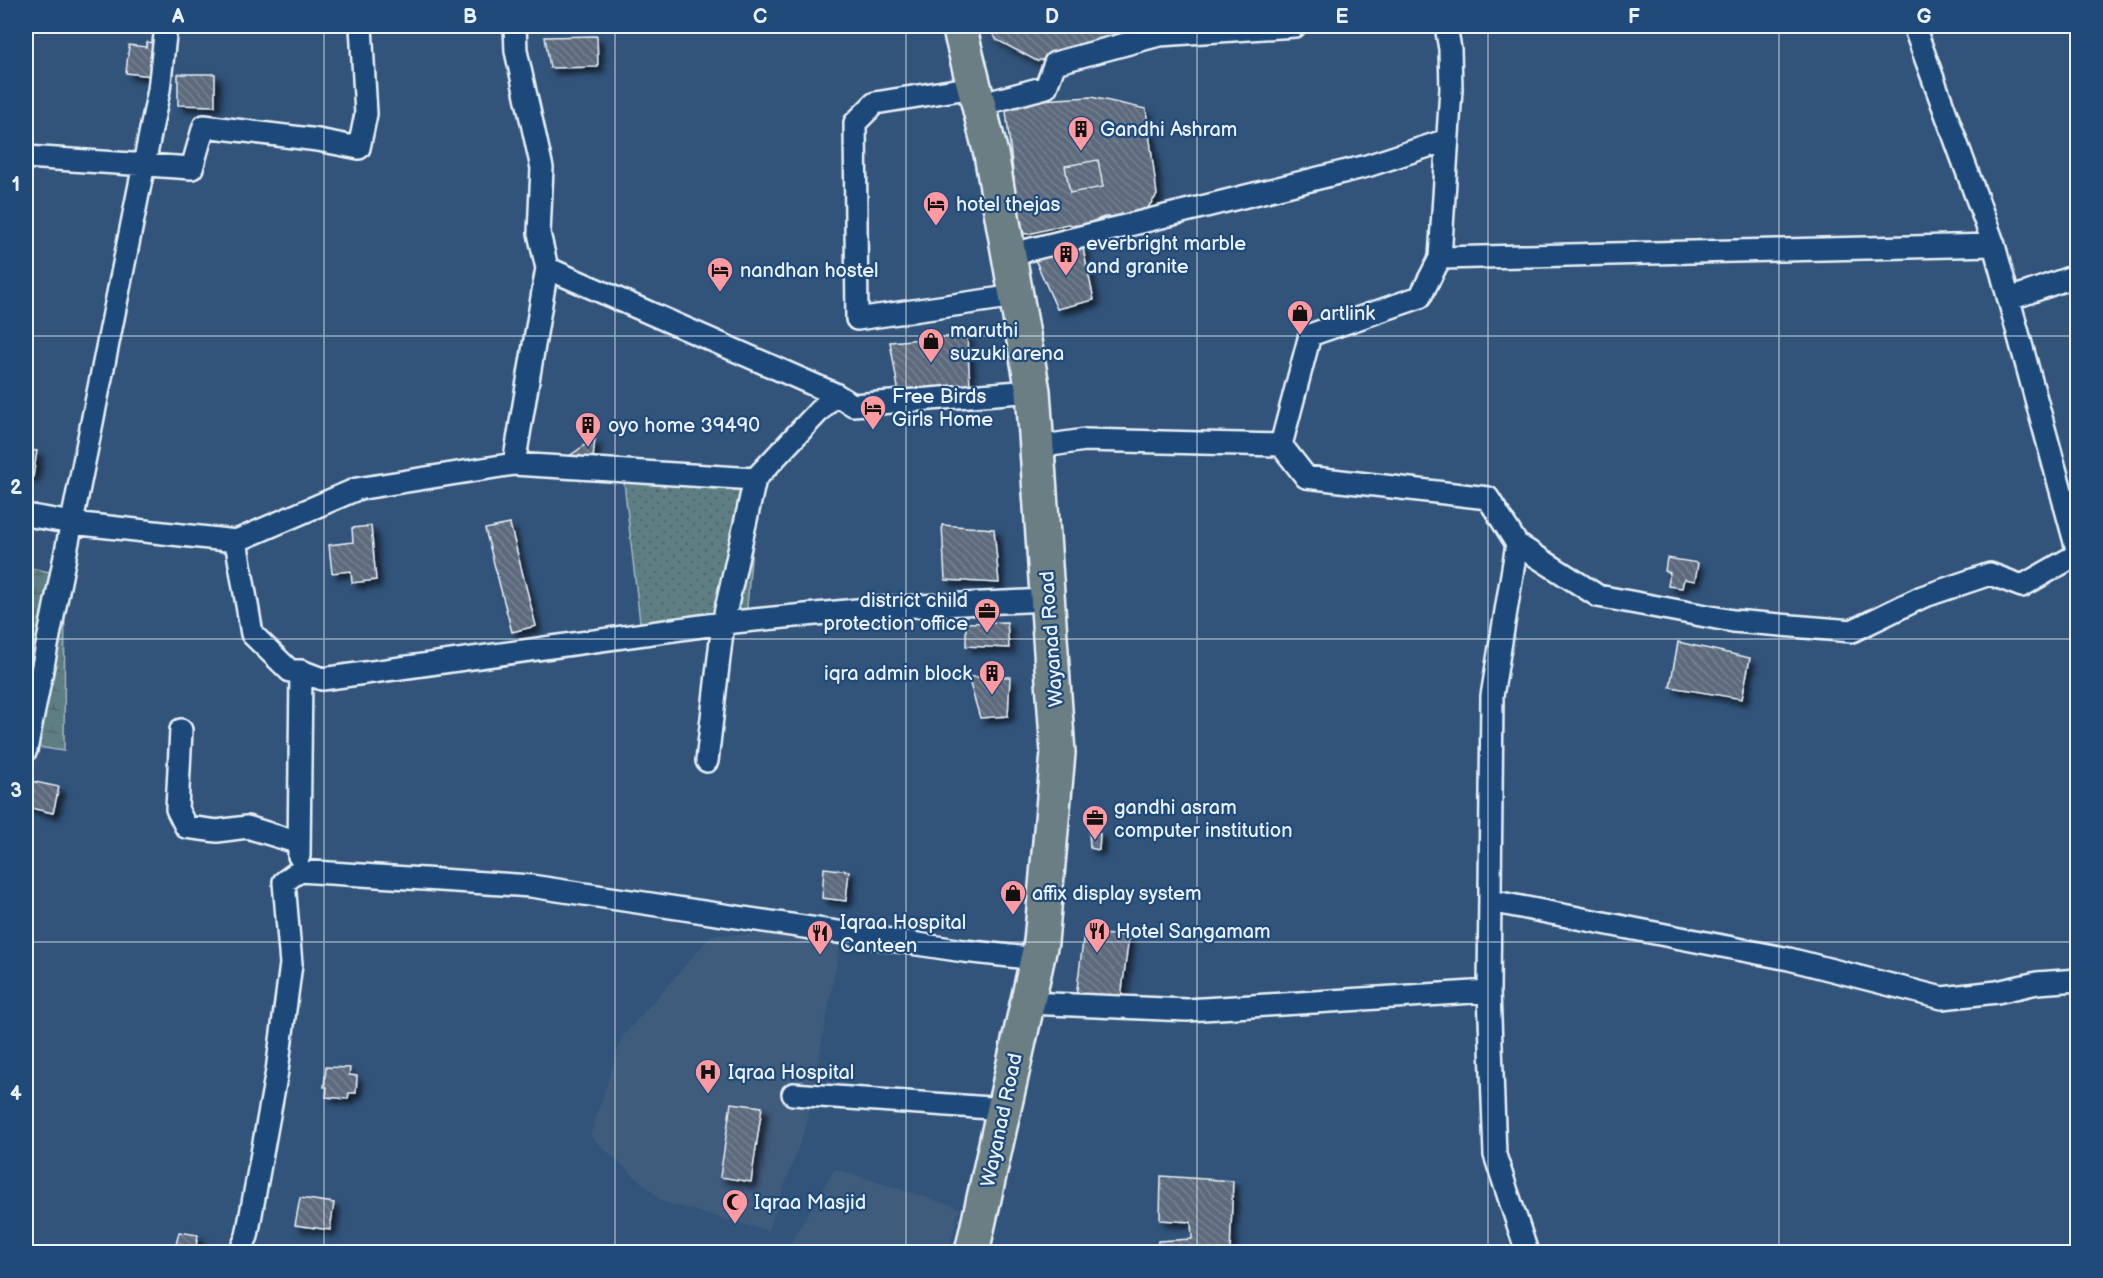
<svg xmlns="http://www.w3.org/2000/svg" width="2103" height="1278" viewBox="0 0 2103 1278" font-family="'Balsamiq Sans',sans-serif">
  <defs>
    <pattern id="wetland-marsh" width="20" height="14" patternUnits="userSpaceOnUse" patternTransform="scale(1.5)"><rect width="20" height="14" fill="#5d7e83"/><path d="M1 5h8M5 5V1M11 12h8M15 12V8" fill="none" stroke="#536669"/></pattern>
    <pattern id="park-dots" width="8" height="8" patternUnits="userSpaceOnUse" patternTransform="scale(1.5)"><rect width="8" height="8" fill="#5d7e83"/><path d="M2 2h.1M6 6h.1" fill="none" stroke="#536669" stroke-width="1.8" stroke-linecap="round"/></pattern>
    <pattern id="building-back-hatch" width="6" height="6" patternUnits="userSpaceOnUse" patternTransform="scale(1.5)"><rect width="6" height="6" fill="#5d6b7d"/><path d="M-1 5l2 2M0 0l6 6M5-1l2 2" fill="none" stroke="#748190"/></pattern>
    <filter id="shadow"><feDropShadow dx="5.5" dy="5.5" stdDeviation="3" flood-color="#0009"/></filter>
  </defs>
  <rect width="100%" height="100%" fill="#32547b"/>
  <filter id="ink" filterUnits="userSpaceOnUse"><feTurbulence type="fractalNoise" baseFrequency=".0167" numOctaves="2"/><feDisplacementMap in="SourceGraphic" scale="12" xChannelSelector="R" yChannelSelector="G"/><feConvolveMatrix kernelMatrix="1 2 1 2 8 2 1 2 1" color-interpolation-filters="sRGB"/></filter>
  <g filter="url(#ink)">
    <path fill="#3f5b7c" d="M712,935H842L806,1126L768,1231L663,1202L590,1136L622,1037Z
      M835,1169L960,1208L948,1252H785Z"/>
    <path fill="url(#wetland-marsh)" stroke="#a2b8be" stroke-width="1.5" d="M26,567L65,575L64,751L26,745Z"/>
    <path fill="url(#park-dots)" stroke="#a2b8be" stroke-width="1.5" d="M624,482L757,488L746,618L640,622Z"/>
    <path fill="url(#building-back-hatch)" stroke="#e8f1f8" stroke-width="1.5" filter="url(#shadow)" d="M997,26H1127L1128,30L1063,55L1037,61L997,40L989,29Z
      M597,36L598,67L550,68L545,37Z
      M147,42L166,45L161,77L126,73L129,45L146,47Z
      M178,74H215V106L178,105Z
      M1091,97L1146,109L1157,195L1141,217H1104L1081,226L1067,224L1029,234L1020,233L1005,102Z
      M1098,160L1103,187L1070,193L1065,166Z
      M1082,244L1094,300L1057,309L1033,255Z
      M967,335L970,386L899,394L890,342Z
      M595,438L593,459L568,457Z
      M26,450L37,451L33,477L26,476Z
      M510,524L536,626L512,632L485,529Z
      M942,525L994,529L999,583L945,580Z
      M371,526L376,580L352,583L351,571L332,573L329,545L353,542L352,528Z
      M1667,558L1698,563L1695,581L1684,579L1682,588L1668,586L1670,573L1665,571Z
      M1007,622L1009,648L966,646V623Z
      M1678,642L1750,658L1742,699L1670,687Z
      M968,677H1010L1008,716L980,718Z
      M26,780L59,787L53,813L26,807Z
      M1089,830L1100,834L1099,850L1090,848Z
      M824,868L849,871L846,901L822,898Z
      M1084,933L1129,936L1121,998L1076,997Z
      M326,1067L350,1068L349,1075L357,1076L356,1093H349L348,1099L326,1097L327,1087H324Z
      M731,1103L762,1107L751,1182L720,1177Z
      M1161,1176L1233,1181L1230,1252H1157L1158,1241L1192,1239L1191,1222L1160,1220Z
      M300,1198L334,1203L330,1230L295,1225Z
      M179,1232L198,1235L196,1246L201,1247L199,1252H183L175,1249Z"/>
    <g fill="none" stroke-linecap="round" stroke-linejoin="round">
      <g stroke="#e8f1f8" stroke-width="26">
        <path id="minor" d="M1917,26L1916,32L1994,245L2078,553
          M974,87L875,103L855,123L857,319L1016,296
          M979,105L1046,87L1055,63L1159,35L1295,26
          M26,157L192,168L204,126L318,140L359,148L366,114L361,26
          M1008,255L1367,166L1447,140
          M1440,258L1994,245
          M547,268L835,394L755,479L723,623L707,761
          M2010,299L2078,275
          M835,394L853,405L1033,391
          M1281,445L1306,477L1488,498L1517,544L1598,596L1733,621L1852,631L1922,597L1990,574L2022,586L2078,554
          M1037,447L1085,440L1281,445L1310,335L1420,297L1440,258L1451,89L1450,49L1446,26
          M514,464L547,268L539,233L542,168L516,51L515,26
          M26,515L72,523L236,541L252,634L290,671H301L322,679L723,623L878,608L1048,600
          M236,541L357,489L514,464L755,479
          M1517,544L1492,696L1489,991L1495,1155L1527,1252
          M181,730L177,809L186,827L217,831L247,827L299,843
          M26,750L159,90L166,26
          M299,856L301,671
          M1490,901L1789,959L1942,998L1997,992L2037,983L2078,980
          M1028,1003L1187,1010L1489,991
          M793,1094L1004,1109
          M240,1252L247,1236L277,1071L291,964L284,882L299,871L531,886L964,951L1037,959"/>
      </g>
      <g stroke="#e8f1f8" stroke-width="38">
        <path id="primary" d="M959,26L991,154L1033,391L1058,753L1041,942L972,1252"/>
      </g>
      <use href="#minor" stroke="#1f4a7a" stroke-width="21"/>
      <use href="#primary" stroke="#6b7e84" stroke-width="33"/>
    </g>
  </g>
  <path fill="none" stroke="#e8f1f8" stroke-width="1.5" stroke-opacity="0.55" d="M324,26V1252M615,26V1252M906,26V1252M1197,26V1252M1488,26V1252M1779,26V1252M26,336H2078M26,639H2078M26,942H2078"/>
  <defs>
    <g id="building-pin" transform="scale(1.35)"><path d="M0 17L-7.5 6A9.5 9.5 0 1 1 7.5 6Z" fill="#ff9aa2" stroke="#1f4a7a"/><path d="M-4-6H4V6H1V3H-1V6H-4ZM-2.5-4.3h1.7v1.8h-1.7ZM.8-4.3h1.7v1.8H.8ZM-2.5-1h1.7V.8h-1.7ZM.8-1h1.7V.8H.8Z" fill="#111"/></g>
    <g id="hotel-pin" transform="scale(1.35)"><path d="M0 17L-7.5 6A9.5 9.5 0 1 1 7.5 6Z" fill="#ff9aa2" stroke="#1f4a7a"/><path d="M-6-4.5h1.5V1H6V5H4.5V3h-9V5H-6ZM-4 0a1.8 1.8 0 1 1 3.6 0ZM.5 0V-2.5h3Q6-2.5 6 0Z" fill="#111"/></g>
    <g id="shop-pin" transform="scale(1.35)"><path d="M0 17L-7.5 6A9.5 9.5 0 1 1 7.5 6Z" fill="#ff9aa2" stroke="#1f4a7a"/><path d="M-5-2.5h2.3a2.7 3.5 0 0 1 5.4 0H5L5.5 6h-11ZM-1.5-2.5h3a1.5 2.3 0 0 0-3 0Z" fill="#111"/></g>
    <g id="office-pin" transform="scale(1.35)"><path d="M0 17L-7.5 6A9.5 9.5 0 1 1 7.5 6Z" fill="#ff9aa2" stroke="#1f4a7a"/><path d="M-6-3h4V-5.5h4V-3h4V5H-6ZM-1-4.5V-3h2v-1.5ZM-6 0V1H6V0Z" fill="#111"/></g>
    <g id="restaurant-pin" transform="scale(1.35)"><path d="M0 17L-7.5 6A9.5 9.5 0 1 1 7.5 6Z" fill="#ff9aa2" stroke="#1f4a7a"/><path d="M-5-6h1v4h1v-4h1v4h1v-4h1v5L-1.5 .5V6h-2V.5L-5-1ZM5-6V6H3V1.5H1.5Q1.5-4 5-6Z" fill="#111"/></g>
    <g id="hospital-pin" transform="scale(1.35)"><path d="M0 17L-7.5 6A9.5 9.5 0 1 1 7.5 6Z" fill="#ff9aa2" stroke="#1f4a7a"/><path d="M-5-5h3v3.5h4V-5h3V5h-3V1.5h-4V5h-3Z" fill="#111"/></g>
    <g id="mosque-pin" transform="scale(1.35)"><path d="M0 17L-7.5 6A9.5 9.5 0 1 1 7.5 6Z" fill="#ff9aa2" stroke="#1f4a7a"/><path d="M3.5-4.9A6 6 0 1 0 3.5 4.9A5 5 0 1 1 3.5-4.9Z" fill="#111"/></g>
  </defs>
  <g fill-rule="evenodd">
    <use href="#building-pin" x="1081" y="129"/>
    <use href="#hotel-pin" x="936" y="204"/>
    <use href="#building-pin" x="1066" y="254"/>
    <use href="#hotel-pin" x="720" y="270"/>
    <use href="#shop-pin" x="1300" y="313"/>
    <use href="#shop-pin" x="931" y="341"/>
    <use href="#hotel-pin" x="873" y="408"/>
    <use href="#building-pin" x="588" y="425"/>
    <use href="#office-pin" x="987" y="611"/>
    <use href="#building-pin" x="992" y="673"/>
    <use href="#office-pin" x="1095" y="818"/>
    <use href="#shop-pin" x="1013" y="893"/>
    <use href="#restaurant-pin" x="1097" y="931"/>
    <use href="#restaurant-pin" x="820" y="933"/>
    <use href="#hospital-pin" x="708" y="1072"/>
    <use href="#mosque-pin" x="735" y="1202"/>
  </g>
  <g text-anchor="middle" stroke-width="4.5" stroke-linejoin="round" paint-order="stroke">
    <g font-size="20" fill="#e8f1f8" stroke="#1f4a7a" text-anchor="start">
      <text x="1100" y="136">Gandhi Ashram</text>
      <text x="956" y="211">hotel thejas</text>
      <text x="1086" y="250">everbright marble<tspan x="1086" dy="23">and granite</tspan></text>
      <text x="740" y="277">nandhan hostel</text>
      <text x="1320" y="320">artlink</text>
      <text x="950" y="337">maruthi<tspan x="950" dy="23">suzuki arena</tspan></text>
      <text x="892" y="403">Free Birds<tspan x="892" dy="23">Girls Home</tspan></text>
      <text x="608" y="432">oyo home 39490</text>
      <text x="968" y="607" text-anchor="end">district child<tspan x="968" dy="23">protection office</tspan></text>
      <text x="972" y="680" text-anchor="end">iqra admin block</text>
      <text x="1114" y="814">gandhi asram<tspan x="1114" dy="23">computer institution</tspan></text>
      <text x="1032" y="900">affix display system</text>
      <text x="840" y="929">Iqraa Hospital<tspan x="840" dy="23">Canteen</tspan></text>
      <text x="1116" y="938">Hotel Sangamam</text>
      <text x="728" y="1079">Iqraa Hospital</text>
      <text x="754" y="1209">Iqraa Masjid</text>
    </g>
    <g font-size="20" fill="#e8f1f8" stroke="#1f4a7a">
      <text transform="translate(1051 639) rotate(-94)" y="7">Wayanad Road</text>
      <text transform="translate(1001 1120) rotate(-78)" y="7">Wayanad Road</text>
    </g>
  </g>
  <rect width="2103" height="1278" fill="none" stroke="#1f4a7a" stroke-width="66"/>
  <rect x="33" y="33" width="2037" height="1212" fill="none" stroke="#e8f1f8" stroke-width="2"/>
  <g font-size="20" text-anchor="middle" font-weight="bold" fill="#e8f1f8">
    <text x="178" y="23">A</text>
    <text x="470" y="23">B</text>
    <text x="760" y="23">C</text>
    <text x="1052" y="23">D</text>
    <text x="1342" y="23">E</text>
    <text x="1634" y="23">F</text>
    <text x="1924" y="23">G</text>
    <text x="16" y="191">1</text>
    <text x="16" y="494">2</text>
    <text x="16" y="797">3</text>
    <text x="16" y="1100">4</text>
  </g>
</svg>
